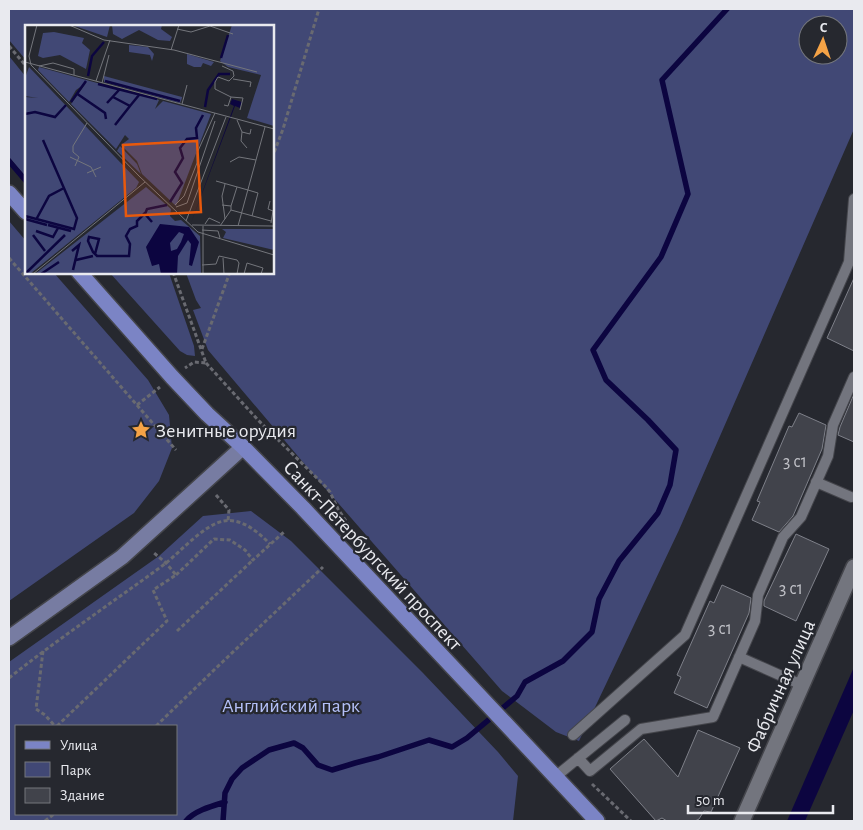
<svg xmlns="http://www.w3.org/2000/svg" width="863" height="830" viewBox="0 0 863 830" font-family="'Alegreya Sans',sans-serif">
  <rect width="100%" height="100%" fill="#26282f"/>
  <path fill="#414875" fill-rule="evenodd" d="M9,9H854V129L679,530L579,741L556,732L502,691L318,480L208,350L193,310L201,308L196,300L186,273L272,272V26H26V60L9,40ZM808,25H838V55H808Z
    M9,56L26,77V177L9,157Z
    M9,221L26,241V272L54,273L148,380L169,415L172,448L159,481L134,513L9,601Z
    M110,273H169L194,346L195,356L187,355L180,351Z
    M251,511L291,541L423,673L498,752L518,776L513,821H9V662L159,556L203,516ZM16,726H176V814H16Z"/>
  <path fill="#0c0540" d="M854,667V710L805,821H787Z"/>
  <g fill="none" stroke-linecap="round" stroke-linejoin="round">
    <path stroke="#0c0540" stroke-width="5.5" d="M9,161L26,181
      M186,821C194,811 212,806 225,802
      M223,821L225,793L232,779L242,768L269,750L294,743L303,748L318,765L332,770L355,763L378,757L429,740L452,747L467,738L517,696L525,682L563,661L592,632L599,599L619,561L658,513L670,485L676,450L648,420L606,380L593,350L661,257L688,194L662,80L727,9"/>
  </g>
  <path fill="#41434b" stroke="#7e8089" d="M854,278V351L827,338Z
    M854,394V442L838,435L840,427Z
    M799,413L826,425L822,449L793,516L779,532L752,520L760,502L757,501L789,426L792,427Z
    M796,534L829,549L796,621L764,606V601Z
    M722,585L751,598L749,613L707,708L674,693L681,677L677,675L710,601L714,603Z
    M698,730L740,748L711,812L704,811L699,819L695,821H667L662,818L656,821L610,769L644,739L678,777Z"/>
  <g fill="none" stroke-linecap="round" stroke-linejoin="round">
    <g stroke="#44454b" stroke-width="12">
      <path id="lane" d="M816,482L851,497
        M739,657L802,685
        M573,735L685,635L849,262L854,199
        M578,758L590,771L641,729L713,717L755,621L758,595L783,537L801,517L828,456L833,425L854,377
        M555,777L625,720"/>
    </g>
    <g stroke="#44454b" stroke-width="18">
      <path id="street" d="M742,821L854,567"/>
    </g>
    <g stroke="#44454b" stroke-width="18">
      <path id="secondary" d="M9,638L122,557L243,447"/>
    </g>
    <g stroke="#44454b" stroke-width="18">
      <path id="primary" d="M9,193L26,212
        M79,272L172,377L207,414L243,447L303,508L597,821"/>
    </g>
    <path stroke="#696a71" stroke-width="3" stroke-dasharray="4 2.5" stroke-linecap="butt" d="M9,46L26,66
      M272,158L283,129L319,9
      M9,258L176,450
      M173,272L206,363L194,362L185,368
      M202,349L230,272
      M206,363L258,420L325,486L330,492L338,509L360,542
      M137,405L160,387
      M216,495L229,510L228,521
      M176,575L214,539L230,540L245,550L253,560L285,531
      M177,631L253,560
      M43,651L36,709L45,715L55,726
      M9,678C44,650 80,625 116,599C133,587 150,575 166,563C181,551 205,524 224,521C242,518 258,532 270,544
      M57,726L167,621L153,590L176,575L166,563L154,553
      M156,726L215,669L323,567
      M592,784L631,821
      M45,821L54,814"/>
    <use href="#lane" stroke="#73757e" stroke-width="10"/>
    <use href="#street" stroke="#73757e" stroke-width="15"/>
    <use href="#secondary" stroke="#777ca2" stroke-width="15"/>
    <use href="#primary" stroke="#7b84c5" stroke-width="15"/>
  </g>
  <defs>
    <g id="sight-bare" transform="scale(1.5)"><path d="M0-6L1.8-2.2L6-1.7L2.9 1.2L3.7 5.4L0 3.3L-3.7 5.4L-2.9 1.2L-6-1.7L-1.8-2.2Z" fill="#f5a346" stroke="#26282f" stroke-width="2.5" paint-order="stroke"/></g>
  </defs>
  <g fill-rule="evenodd">
    <use href="#sight-bare" x="141" y="430"/>
  </g>
  <g text-anchor="middle" stroke-width="4.5" stroke-linejoin="round" paint-order="stroke">
    <g font-size="18" fill="#bfc0c6">
      <text x="795" y="467">3 с1</text>
      <text x="791" y="594">3 с1</text>
      <text x="720" y="634">3 с1</text>
    </g>
    <g font-size="20" fill="#e9eaef" stroke="#26282f" text-anchor="start">
      <text x="156" y="437">Зенитные орудия</text>
    </g>
    <g font-size="20" fill="#e9eaef" stroke="#26282f">
      <text transform="translate(373 555) rotate(47)" y="7">Санкт-Петербургский проспект</text>
      <text transform="translate(780 686) rotate(-66)" y="7">Фабричная улица</text>
    </g>
    <g font-size="20" fill="#b4c0f8" stroke="#26282f">
      <text x="291" y="712">Английский парк</text>
    </g>
  </g>
  <g transform="translate(25 25)">
    <rect width="249" height="249" fill="#26282f"/>
    <path d="M47,0H85L82,12ZM87,0H137L136,4L147,12L145,16L133,15L114,5L97,14L88,9ZM207,0H249V101L222,93L236,50L203,42L195,36ZM29,7L59,13L57,18L65,25L61,44L35,30L18,33L13,31L18,8ZM104,20L123,22L129,29L127,36L125,30L104,27ZM162,29L189,37L186,41L178,38L176,42H169L162,39ZM4,42L114,157L111,163L5,249H0V72L13,73L0,71V53ZM14,42L134,75L130,84L138,76L186,89L151,181L117,149L112,136L96,120L104,114L100,110L91,124L46,79L61,58L51,65L44,77L13,45ZM79,51L157,72V73L155,78L79,57ZM95,121L112,139L116,149L92,126ZM121,162L146,184L145,191L150,196L156,195L175,211L176,249H10ZM197,204H249V225L198,213L201,207Z" fill="#414875"/>
    <path d="M207,74L217,77L215,83L210,81L166,198L209,81L205,79ZM135,199L164,202L174,217L167,241L164,240L166,219L163,215L153,231L152,249H136L134,239L127,241L121,222ZM154,207L159,209L156,217L152,224L146,226L145,218Z" fill="#0c0540" fill-rule="evenodd"/>
    <path fill="none" stroke="#0c0540" stroke-width="2.5" d="M196,33L203,10M63,51L67,31L79,17M80,56L155,76M73,59L132,74M51,68L80,88L81,94M88,72L105,81L114,70M46,77L61,56M82,78L94,65M180,82L183,65L194,49H205M0,89L10,87L30,92L41,80M90,100L105,81M145,177L157,158L150,147L158,133L155,123L162,114L172,113L171,103L178,90M0,191L49,204L52,193L18,115M12,193L24,171L39,163M0,194L22,200M127,197L120,189L122,184L142,180M23,200L46,206M11,206L28,212L33,203M8,210L20,226M47,226L54,220L48,245M70,229L74,214L64,212L63,216L68,227L72,231H104L105,219L101,211L105,204L112,201V196L120,188M51,235L68,231M0,249L40,210M16,249L34,237"/>
    <path fill="none" stroke="#74767c" stroke-width="1" d="M12,0L4,31L6,40L114,151L173,207L249,230M44,0L79,15L149,25L232,47M152,4L166,7L185,1L208,9M146,25L154,0M0,37L249,104M14,41L28,38L49,44V50M197,41L208,46L209,51L204,56L193,52L190,57V64L206,72L203,81L199,80M208,54L226,57L225,62M71,56L85,15M77,58L84,30M206,72L218,73L215,85M157,79L162,60M212,95L217,107L225,109L226,104M217,107L216,116L222,123M45,132L66,142L71,152M205,137L214,132L231,135M50,141L54,132L48,127V121L62,98M62,148L76,142M191,156L223,165M223,165L233,168L227,191M245,176L243,184L248,186L246,198M150,180L159,171L172,138V128L190,88M206,181L212,162M151,182L162,178L190,96M206,185L246,196M200,194L197,171L200,159M161,196L201,92M180,199L184,193L195,198M167,200L249,201M178,201V249M195,201L206,185V181L197,180M213,201L240,102M177,205L193,206L195,213M198,233L199,249M177,240L191,239L194,231L212,235L214,238L212,249M8,249L120,157M219,249L222,238L238,243L236,249"/>
    <path fill="#e8590c" fill-opacity="0.15" stroke="#e8590c" stroke-width="2.5" d="M172,116L176,187L101,191L98,120Z"/>
    <rect width="249" height="249" fill="none" stroke="#e9eaef" stroke-width="2.5"/>
  </g>
  <rect width="863" height="830" fill="none" stroke="#e9eaef" stroke-width="20"/>
  <rect x="15" y="725" width="162" height="90" fill="#26282f" stroke="#74767c"/>
  <rect x="25" y="741" width="25" height="8" fill="#7b84c5" stroke="#74767c"/>
  <text x="60" y="750" font-size="15" fill="#e9eaef">Улица</text>
  <rect x="25" y="762" width="25" height="15" fill="#414875" stroke="#74767c"/>
  <text x="60" y="775" font-size="15" fill="#e9eaef">Парк</text>
  <rect x="25" y="788" width="25" height="15" fill="#41434b" stroke="#74767c"/>
  <text x="60" y="800" font-size="15" fill="#e9eaef">Здание</text>
  <g transform="translate(823 40) rotate(3)"><circle r="24" fill="#26282f" stroke="#74767c"/>
  <path d="M0-4L9 19L0 12L-9 19Z" fill="#f5a346"/>
  <text y="-8" font-size="14" font-weight="bold" text-anchor="middle" fill="#e9eaef">С</text>
  </g>
  <path d="M688 805v8h145v-8" fill="none" stroke="#e9eaef" stroke-width="2.5"/>
  <text x="696" y="805" font-size="15" fill="#e9eaef" stroke="#26282f" stroke-width="4" paint-order="stroke">50 m</text>
</svg>
